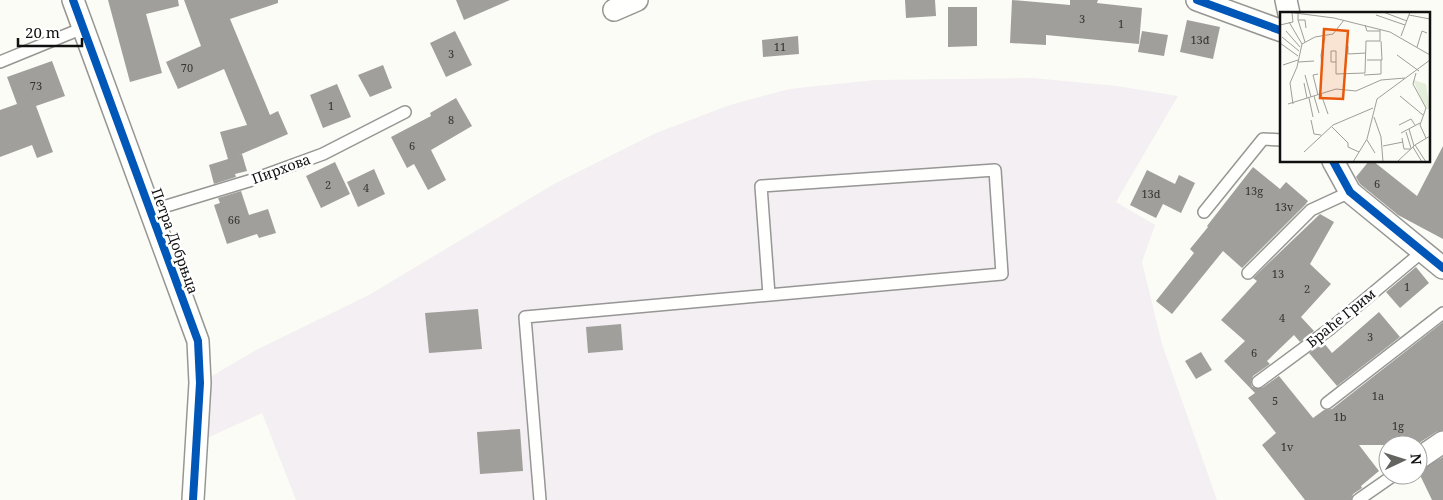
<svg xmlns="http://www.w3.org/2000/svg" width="1443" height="500" viewBox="0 0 1443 500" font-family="'Noto Serif',serif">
  <rect width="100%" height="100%" fill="#fcfcf6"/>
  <path fill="#f4eff2" d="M1033,78L1117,86L1178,96L1116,202L1155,225L1142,262L1162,344L1217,500H296L262,413L196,443L200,383L256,350L369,295L554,184L656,133L730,105L789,89L875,80Z"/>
  <path fill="#a09f9b" d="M108,0H178L179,6L146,14L162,73L130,82Z
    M184,0H278V3L230,19L270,115L278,111L288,134L237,156L242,154L247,171L235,174L236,177L214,184L209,165L228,159L220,132L247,125L224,69L178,89L166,62L201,46Z
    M456,0H510L464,20Z
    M905,0H935L936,16L906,18Z
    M1012,0L1070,5V0H1098L1097,3L1142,8L1139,44L1046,35V45L1010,43Z
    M948,7H977V46L948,47Z
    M1187,20L1220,27L1213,59L1180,52Z
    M455,31L472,65L446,77L430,43Z
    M1142,31L1168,35L1164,56L1138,52Z
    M798,36L799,54L763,57L762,40Z
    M52,61L65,96L36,106L53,152L37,158L32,145L0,157V110L17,104L7,77Z
    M383,65L392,88L370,97L358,75Z
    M337,84L351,117L323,128L310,95Z
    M456,98L472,126L431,150L446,180L428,190L414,164L407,168L391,137L431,116L430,113Z
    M1443,146V239L1398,215L1360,184L1356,177L1369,161H1373L1417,196Z
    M335,162L350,194L321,208L306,176Z
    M1253,167L1280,189L1286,182L1308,201L1305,205L1242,268L1223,251L1172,314L1156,301L1194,253L1190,249L1208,227L1207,226Z
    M374,169L385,194L358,207L347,182Z
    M1147,170L1175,184L1179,175L1195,183L1181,213L1163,204L1156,218L1130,205Z
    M241,191L249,215L268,209L276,233L259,238L257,234L227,244L214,205L220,203L218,198Z
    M1320,214L1334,222L1310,264L1331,284L1301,317L1314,331L1300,342L1294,335L1267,361L1270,364L1253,376L1251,382L1252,387L1262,388L1279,376L1313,418L1324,410L1332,409L1443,322V430L1436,432L1416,445H1359L1379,471L1361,486L1362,488L1353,494L1351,500H1305L1262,445L1276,433L1248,398L1255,393L1224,361L1245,341L1221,320L1257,281L1253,278Z
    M1416,267L1429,283L1400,308L1386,292Z
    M478,309L482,349L429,353L425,313Z
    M1379,312L1400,337L1337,386L1309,353L1324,343L1332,353Z
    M621,324L623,350L588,353L586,327Z
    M1201,352L1212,370L1196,379L1185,361Z
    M520,429L523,471L480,474L477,432Z
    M1443,457V500H1432L1418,471Z"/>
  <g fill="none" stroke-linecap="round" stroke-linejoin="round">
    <g stroke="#969694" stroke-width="14">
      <path id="lane" d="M0,62L83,28
        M150,211L252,180L323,154L405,112
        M1204,212L1263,139L1282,140
        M1248,273L1311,210L1350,192
        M1258,382L1331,328L1422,252
        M1327,403L1443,313
        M540,500L525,317L1002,274L995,170L761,186L769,295
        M1358,500L1394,475"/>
    </g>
    <g stroke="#969694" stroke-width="24">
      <path id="street" d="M73,0L198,341L200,383L193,500
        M1197,0L1282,31
        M1286,0L1289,14
        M614,10L637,0
        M1333,161L1350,192L1443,268
        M1418,459L1443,442"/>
    </g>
    <use href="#lane" stroke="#fffffe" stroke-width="11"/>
    <use href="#street" stroke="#fffffe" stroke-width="21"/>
    <g stroke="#fff" stroke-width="11">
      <path id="cycleway" d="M73,0L198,341L200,383L193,500
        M1197,0L1282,31
        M1333,161L1350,192L1443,268"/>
    </g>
    <use href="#cycleway" stroke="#0057b8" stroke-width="8"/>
  </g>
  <g text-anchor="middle" stroke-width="5" stroke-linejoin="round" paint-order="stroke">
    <g font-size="11" fill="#343433">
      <text x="1082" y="23">3</text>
      <text x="1121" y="28">1</text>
      <text x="1200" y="44">13đ</text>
      <text x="780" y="51">11</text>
      <text x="451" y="58">3</text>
      <text x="187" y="72">70</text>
      <text x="36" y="90">73</text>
      <text x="331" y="110">1</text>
      <text x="451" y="124">8</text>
      <text x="412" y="150">6</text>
      <text x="1377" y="188">6</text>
      <text x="328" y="189">2</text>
      <text x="366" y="192">4</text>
      <text x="1254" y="195">13g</text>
      <text x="1151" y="198">13d</text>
      <text x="1284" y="211">13v</text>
      <text x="234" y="224">66</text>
      <text x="1278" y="278">13</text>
      <text x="1407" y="291">1</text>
      <text x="1307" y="293">2</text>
      <text x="1282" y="322">4</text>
      <text x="1370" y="341">3</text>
      <text x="1254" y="357">6</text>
      <text x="1378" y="400">1a</text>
      <text x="1275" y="405">5</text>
      <text x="1340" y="421">1b</text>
      <text x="1398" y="430">1g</text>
      <text x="1287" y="451">1v</text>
    </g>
    <g font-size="14" fill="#101010" stroke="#fff">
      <text transform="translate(281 169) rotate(-20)" y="5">Пирхова</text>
      <text transform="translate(175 241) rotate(70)" y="5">Петра Добрњца</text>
      <text transform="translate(1341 318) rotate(-39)" y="5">Браће Грим</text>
    </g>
  </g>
  <g transform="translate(1280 12)">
    <rect width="150" height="150" fill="#fcfcf6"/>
    <path d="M133,68L146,72L150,97H146Z" fill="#e5eeda"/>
    <path fill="none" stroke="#9e9e9a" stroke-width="1" d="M7,0L54,6L110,20L150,43M103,0L127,9M18,1V8H25L26,16M96,3L125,13M129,3L150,7M18,8L25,30M9,10L22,32M0,13L13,10L12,1M85,13L87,19H100M6,19L20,35M121,24L130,0M2,25L19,39M0,31L18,44M68,34V42L86,41M137,35L142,19L147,21M117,43L139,59M87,48H102L101,29M18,50L34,49M56,50H51V39H56V62L85,61L86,29H100V18M3,53L18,48M42,57L41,43L45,25M136,61L133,72L146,96L140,113L146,126M38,62L33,63L38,83M25,63L31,85M84,63L101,62V48M24,71L27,86M41,82L48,102M34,84L39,101M120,84L143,103M29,86L33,105M8,92L56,77L76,79L101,68L125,66M13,92L10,71L17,55L22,32L35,25L53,22L64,8M94,105L101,125L103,150M31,108L34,122L41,123M119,113L131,107L135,113M52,115L68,131V135L79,140M129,117L134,134M126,120L131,136M121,121L140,111M122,126L124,137H131M87,128L95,141M135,133L146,150M103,134L123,130M133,135L142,150M24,140L53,113L93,96M73,150L87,127L97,87L150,48M117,150L135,133L150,124"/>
    <path fill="#e8590c" fill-opacity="0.15" stroke="#e8590c" stroke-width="2.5" d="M44,17L68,19L63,87L40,86Z"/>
    <rect width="150" height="150" fill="none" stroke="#101010" stroke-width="2.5"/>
  </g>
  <g transform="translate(1403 460) rotate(86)"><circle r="24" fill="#ffffff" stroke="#9f9f9f"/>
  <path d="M0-4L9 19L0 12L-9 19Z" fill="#636360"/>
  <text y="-8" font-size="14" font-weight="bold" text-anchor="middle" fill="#101010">N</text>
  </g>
  <path d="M18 38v8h64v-8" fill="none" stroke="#101010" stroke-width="2.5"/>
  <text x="25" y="38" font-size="15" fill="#101010" stroke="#ffffff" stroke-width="4" paint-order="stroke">20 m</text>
</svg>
